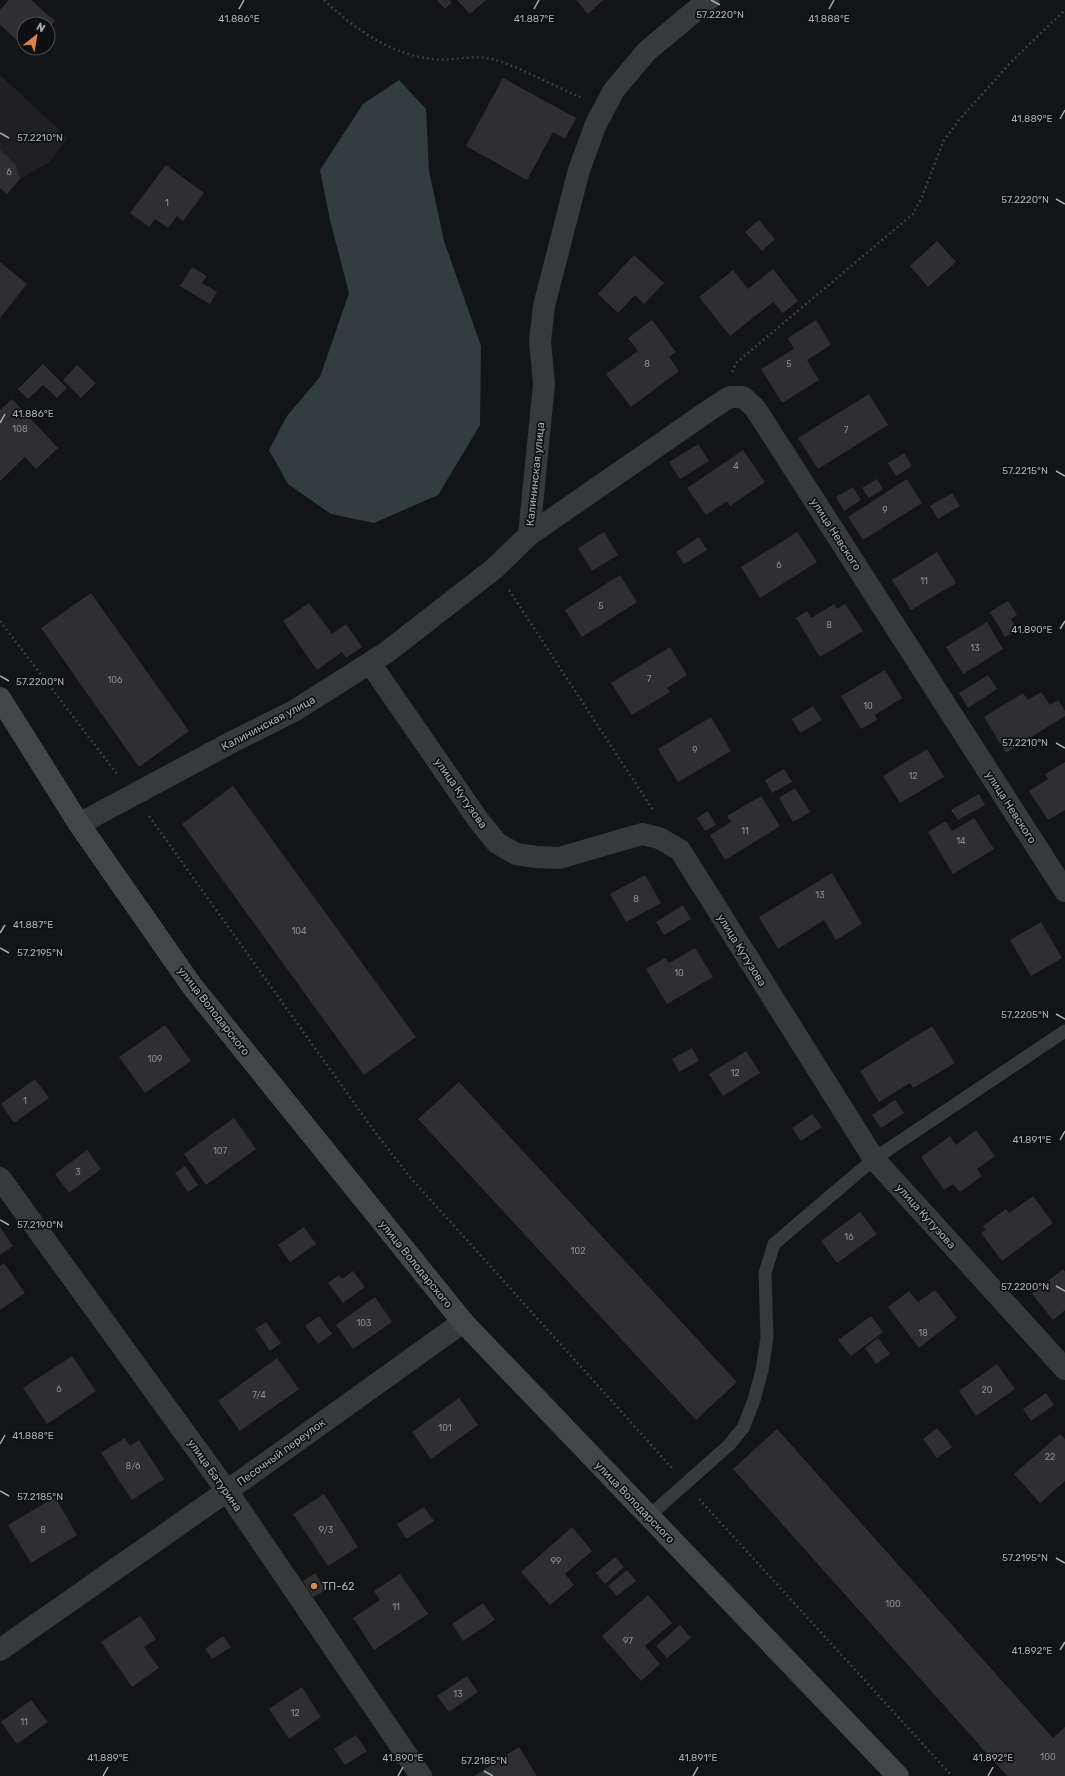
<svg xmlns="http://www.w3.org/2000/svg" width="1065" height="1776" viewBox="0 0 1065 1776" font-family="Rubik,sans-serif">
  <rect width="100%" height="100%" fill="#131415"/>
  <path fill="#202022" d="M0,75L68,138L49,162L20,179L7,194L0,188Z"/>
  <path fill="#323d40" d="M399,80L426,109L429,171L444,241L481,346L480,425L438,495L374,523L331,514L288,484L269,450L287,416L320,377L349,293L330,220L320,170L363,104Z"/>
  <path fill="#2f2f31" d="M9,0H31L55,21L48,29V24H24V46L0,25V10Z
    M437,0H450L452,2L445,9Z
    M457,0H486L470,14Z
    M576,0H603L588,14Z
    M503,78L576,118L565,139L553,132L527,180L466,146Z
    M0,150L16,165L20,179L7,194L0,188Z
    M166,165L204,193L183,221L177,216L168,228L155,219L149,227L130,213Z
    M759,220L775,239L762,251L745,232Z
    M937,241L956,262L928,287L910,266Z
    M634,255L664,283L644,304L635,295L618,313L598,294Z
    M0,262L27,284L0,318Z
    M192,267L207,276L202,283L217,292L210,304L180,286Z
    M773,269L798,301L783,313L773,302L730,336L699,297L733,270L748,289Z
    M652,320L676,352L669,357L679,371L631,407L606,374L638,351L628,338Z
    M816,320L831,345L807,360L819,380L782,403L761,369L794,349L788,338Z
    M43,364L67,388L57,398L43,385L28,399L18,389Z
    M77,365L96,383L81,398L63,380Z
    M869,394L888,425L818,469L798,438Z
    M12,399L58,448L36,469L25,457L0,481V410Z
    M698,444L709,461L680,479L669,462Z
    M743,450L765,482L730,506L727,501L706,515L687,488Z
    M904,453L912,466L896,476L888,463Z
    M877,479L883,489L869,498L862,488Z
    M907,479L922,503L863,540L848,517Z
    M853,487L861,500L844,511L836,497Z
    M952,493L960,506L938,519L930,506Z
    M604,532L618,555L592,571L578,548Z
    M797,532L817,562L760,598L741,567Z
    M699,537L707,550L684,564L676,552Z
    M937,552L956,583L911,610L892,580Z
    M620,575L637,602L582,637L565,610Z
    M91,593L189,731L139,767L41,628Z
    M1008,601L1017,615L1011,619L1018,630L1005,637L990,612Z
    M309,603L332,634L346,624L362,647L346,658L342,652L317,670L283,621Z
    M834,604L837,609L845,604L863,631L820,657L796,618L807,611L811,618Z
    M987,622L1003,649L963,674L946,647Z
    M670,647L687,675L667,688L670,692L632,715L611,683Z
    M885,670L902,698L875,715L877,720L861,729L841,696Z
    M988,675L997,689L968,708L959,693Z
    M1041,692L1050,705L1058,700L1065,711V716L1006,753L984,717L1023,693L1028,700Z
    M813,706L822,720L800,733L792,719Z
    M711,717L731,751L678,782L658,749Z
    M927,749L944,777L900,803L883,776Z
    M1065,762V810L1048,820L1029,791L1048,779L1045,774Z
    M784,769L792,782L772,793L765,780Z
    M233,786L416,1037L364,1075L182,824Z
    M795,788L810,812L793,822L779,798Z
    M979,794L985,805L958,820L951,810Z
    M761,796L780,826L725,860L710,835L731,822L727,816Z
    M708,811L716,825L705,831L697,818Z
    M974,818L994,849L953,874L928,832L946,821L952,831Z
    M832,873L862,924L836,940L824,920L778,949L759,917Z
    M645,875L661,903L626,922L610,894Z
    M683,905L691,919L664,935L656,922Z
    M1041,922L1062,958L1031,976L1010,940Z
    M695,948L713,977L667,1004L646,969L665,958L669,963Z
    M165,1025L191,1061L145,1093L119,1057Z
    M932,1026L955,1063L913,1088L910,1083L879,1102L860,1071Z
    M692,1048L699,1061L679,1072L672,1059Z
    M746,1051L760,1073L723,1096L709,1074Z
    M35,1079L49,1098L14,1123L1,1104Z
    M459,1082L737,1382L696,1420L418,1119Z
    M895,1100L904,1113L881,1128L872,1115Z
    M812,1114L822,1127L801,1141L792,1128Z
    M234,1118L256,1149L206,1185L184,1154Z
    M976,1130L995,1156L977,1169L982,1176L960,1192L953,1184L944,1190L921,1157L950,1136L956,1145Z
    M87,1150L101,1169L69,1193L55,1174Z
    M185,1166L198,1185L188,1192L175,1173Z
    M1033,1196L1053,1223L1002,1261L981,1233L986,1230L983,1226L1006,1209L1009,1213Z
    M860,1212L877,1234L837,1263L821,1241Z
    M0,1227L13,1246L0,1255Z
    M304,1227L316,1244L290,1262L278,1245Z
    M4,1263L25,1293L0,1310V1266Z
    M1063,1269L1065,1272V1310L1053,1320L1032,1294Z
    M353,1271L365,1287L343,1303L328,1283L339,1275L342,1279Z
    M935,1290L957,1318L919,1348L888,1307L909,1291L918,1302Z
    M375,1297L392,1322L353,1349L336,1325Z
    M319,1316L332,1334L318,1344L305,1326Z
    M871,1316L883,1332L851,1356L838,1340Z
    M266,1322L281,1343L270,1351L255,1329Z
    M878,1338L890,1354L876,1364L865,1348Z
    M72,1356L96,1391L47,1424L23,1388Z
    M277,1358L299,1389L240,1431L218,1401Z
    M997,1364L1015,1389L976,1416L959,1391Z
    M1046,1393L1054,1405L1031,1421L1023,1409Z
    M459,1398L478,1425L431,1459L412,1432Z
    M937,1428L952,1447L937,1458L923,1439Z
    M777,1429L1053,1738L1065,1727V1776H1007L733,1469Z
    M1060,1434L1065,1439V1481L1040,1503L1014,1474Z
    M125,1438L130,1446L139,1440L164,1479L132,1500L101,1453Z
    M324,1494L358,1547L328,1566L293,1514Z
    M55,1497L77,1535L31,1563L8,1525Z
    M424,1507L434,1521L406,1539L397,1524Z
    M572,1527L592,1551L565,1574L574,1585L550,1605L521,1572Z
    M615,1557L624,1567L605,1584L596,1573Z
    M627,1570L636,1581L617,1596L608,1586Z
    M315,1573L326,1590L313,1597L303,1581Z
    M400,1574L428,1614L374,1650L353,1618L380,1600L374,1591Z
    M648,1595L672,1623L645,1646L660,1664L641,1681L602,1636Z
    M483,1603L495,1620L463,1641L452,1624Z
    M140,1616L156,1639L144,1647L159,1668L132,1687L101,1642Z
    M680,1625L691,1638L667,1658L656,1646Z
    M223,1636L231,1647L212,1659L205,1649Z
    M467,1676L478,1692L449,1712L437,1696Z
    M302,1687L321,1717L289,1739L269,1709Z
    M31,1700L48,1722L17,1744L1,1722Z
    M356,1735L367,1751L345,1765L334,1749Z
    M519,1747L537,1776H474Z"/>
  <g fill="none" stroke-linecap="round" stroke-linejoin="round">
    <path stroke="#3b3e40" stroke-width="2.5" stroke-dasharray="2 3" stroke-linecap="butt" d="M324,0C354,28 389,54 432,59C451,62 472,54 492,59C520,67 554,86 582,98
      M732,372L736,363L913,214L922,197L943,142L958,121L1013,60L1065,10
      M509,590L653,810
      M0,621L117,774
      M149,816L372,1128L410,1177L672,1468
      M699,1499L952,1776"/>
    <path stroke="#37393b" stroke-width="13" d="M649,1516L729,1445L743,1428L754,1400L762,1370L767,1338L765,1273L774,1244L874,1159L1065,1031"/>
    <path stroke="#37393b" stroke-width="22" d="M529,535L714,407L730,397H743L755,408L1065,891
      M370,663L479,821L497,843L516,854L536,857L559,858L642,834L659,838L680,850L874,1159L1065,1369
      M79,824L232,742L294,711L387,652L495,568L529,535L544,384L540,341L544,306L579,170L596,124L614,90L647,51L708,0
      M0,1178L227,1491L421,1776
      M0,1650L227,1491L463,1322"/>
    <path stroke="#434649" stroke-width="22" d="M0,698L79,824L192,986L463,1322L898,1776"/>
  </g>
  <path fill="none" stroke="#a7aeb3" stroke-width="1.5" d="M711,0L720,5M239,9L244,0M534,9L539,0M829,9L834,0M1060,119L1065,110M0,133L9,138M1056,199L1065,204M0,423L5,414M1056,471L1065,476M1060,629L1065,621M0,676L9,681M1056,743L1065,748M0,933L5,925M0,948L9,953M1056,1014L1065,1019M1060,1140L1065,1131M0,1220L9,1225M1056,1286L1065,1291M0,1444L5,1435M0,1491L9,1496M1056,1558L1065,1563M1060,1650L1065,1642M484,1771L493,1776M103,1776L108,1767M398,1776L403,1767M693,1776L698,1767M988,1776L993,1767"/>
  <circle fill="#da8646" stroke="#0e0f10" stroke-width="1.5" cx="314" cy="1586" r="4"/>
  <g text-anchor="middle" stroke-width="3.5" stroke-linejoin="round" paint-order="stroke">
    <g font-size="9" fill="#898e92">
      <text x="9" y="175">6</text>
      <text x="167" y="206">1</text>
      <text x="647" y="367">8</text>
      <text x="789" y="367">5</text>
      <text x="20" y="432">108</text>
      <text x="846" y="433">7</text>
      <text x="736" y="469">4</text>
      <text x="885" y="513">9</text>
      <text x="779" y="568">6</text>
      <text x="924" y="584">11</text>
      <text x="601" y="609">5</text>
      <text x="829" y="628">8</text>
      <text x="975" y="651">13</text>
      <text x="649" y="682">7</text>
      <text x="115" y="683">106</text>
      <text x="868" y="709">10</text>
      <text x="695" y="753">9</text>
      <text x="913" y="779">12</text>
      <text x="745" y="834">11</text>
      <text x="961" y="844">14</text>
      <text x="820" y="898">13</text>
      <text x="636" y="902">8</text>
      <text x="299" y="934">104</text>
      <text x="679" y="976">10</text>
      <text x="155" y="1062">109</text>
      <text x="735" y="1076">12</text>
      <text x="25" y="1104">1</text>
      <text x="220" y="1154">107</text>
      <text x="78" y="1175">3</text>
      <text x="849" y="1240">16</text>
      <text x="578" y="1254">102</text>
      <text x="364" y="1326">103</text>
      <text x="923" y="1336">18</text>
      <text x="59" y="1392">6</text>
      <text x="987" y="1393">20</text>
      <text x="259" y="1398">7/4</text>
      <text x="445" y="1431">101</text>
      <text x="1050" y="1460">22</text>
      <text x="133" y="1469">8/6</text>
      <text x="43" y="1533">8</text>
      <text x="326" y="1533">9/3</text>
      <text x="556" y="1564">99</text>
      <text x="893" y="1607">100</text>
      <text x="396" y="1610">11</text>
      <text x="628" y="1644">97</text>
      <text x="458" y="1697">13</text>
      <text x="295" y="1716">12</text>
      <text x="24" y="1725">11</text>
      <text x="1048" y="1760">100</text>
    </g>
    <g font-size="11" fill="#a7aeb3" stroke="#0e0f10">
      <text transform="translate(535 474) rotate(-84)" y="4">Калининская улица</text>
      <text transform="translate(836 534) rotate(57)" y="4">улица Невского</text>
      <text transform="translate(268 723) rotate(-28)" y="4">Калининская улица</text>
      <text transform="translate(461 793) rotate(55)" y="4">улица Кутузова</text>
      <text transform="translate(1011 807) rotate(57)" y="4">улица Невского</text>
      <text transform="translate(742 950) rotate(58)" y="4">улица Кутузова</text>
      <text transform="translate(214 1011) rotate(52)" y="4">улица Володарского</text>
      <text transform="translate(926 1216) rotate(48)" y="4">улица Кутузова</text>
      <text transform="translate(416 1264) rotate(51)" y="4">улица Володарского</text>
      <text transform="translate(281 1452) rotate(-36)" y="4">Песочный переулок</text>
      <text transform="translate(215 1475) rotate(55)" y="4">улица Батурина</text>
      <text transform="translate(635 1502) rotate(46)" y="4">улица Володарского</text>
    </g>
    <g font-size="11" fill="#a7aeb3" stroke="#0e0f10" text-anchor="start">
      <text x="322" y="1590">ТП-62</text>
    </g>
  </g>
  <g font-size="10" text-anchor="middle" fill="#a7aeb3" stroke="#0e0f10" stroke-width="3.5" stroke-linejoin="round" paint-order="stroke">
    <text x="720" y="18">57.2220°N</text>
    <text x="829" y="22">41.888°E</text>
    <text x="239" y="22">41.886°E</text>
    <text x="534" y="22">41.887°E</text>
    <text x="1032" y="122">41.889°E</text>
    <text x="40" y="141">57.2210°N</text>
    <text x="1025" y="203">57.2220°N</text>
    <text x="33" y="417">41.886°E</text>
    <text x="1025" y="474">57.2215°N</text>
    <text x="1032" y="633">41.890°E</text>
    <text x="40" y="685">57.2200°N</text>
    <text x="1025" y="746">57.2210°N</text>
    <text x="33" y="928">41.887°E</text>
    <text x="40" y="956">57.2195°N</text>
    <text x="1025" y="1018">57.2205°N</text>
    <text x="1032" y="1143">41.891°E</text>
    <text x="40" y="1228">57.2190°N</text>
    <text x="1025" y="1290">57.2200°N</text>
    <text x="33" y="1439">41.888°E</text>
    <text x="40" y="1500">57.2185°N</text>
    <text x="1025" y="1561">57.2195°N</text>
    <text x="1032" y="1654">41.892°E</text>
    <text x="108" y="1761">41.889°E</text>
    <text x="403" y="1761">41.890°E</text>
    <text x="698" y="1761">41.891°E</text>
    <text x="993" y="1761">41.892°E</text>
    <text x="484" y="1764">57.2185°N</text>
  </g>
  <g transform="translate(36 36) rotate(30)"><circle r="19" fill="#0e0f10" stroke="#4b4f51"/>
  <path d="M0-3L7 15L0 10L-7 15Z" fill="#da8646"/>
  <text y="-6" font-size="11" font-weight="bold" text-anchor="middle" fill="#a7aeb3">N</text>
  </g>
</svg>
